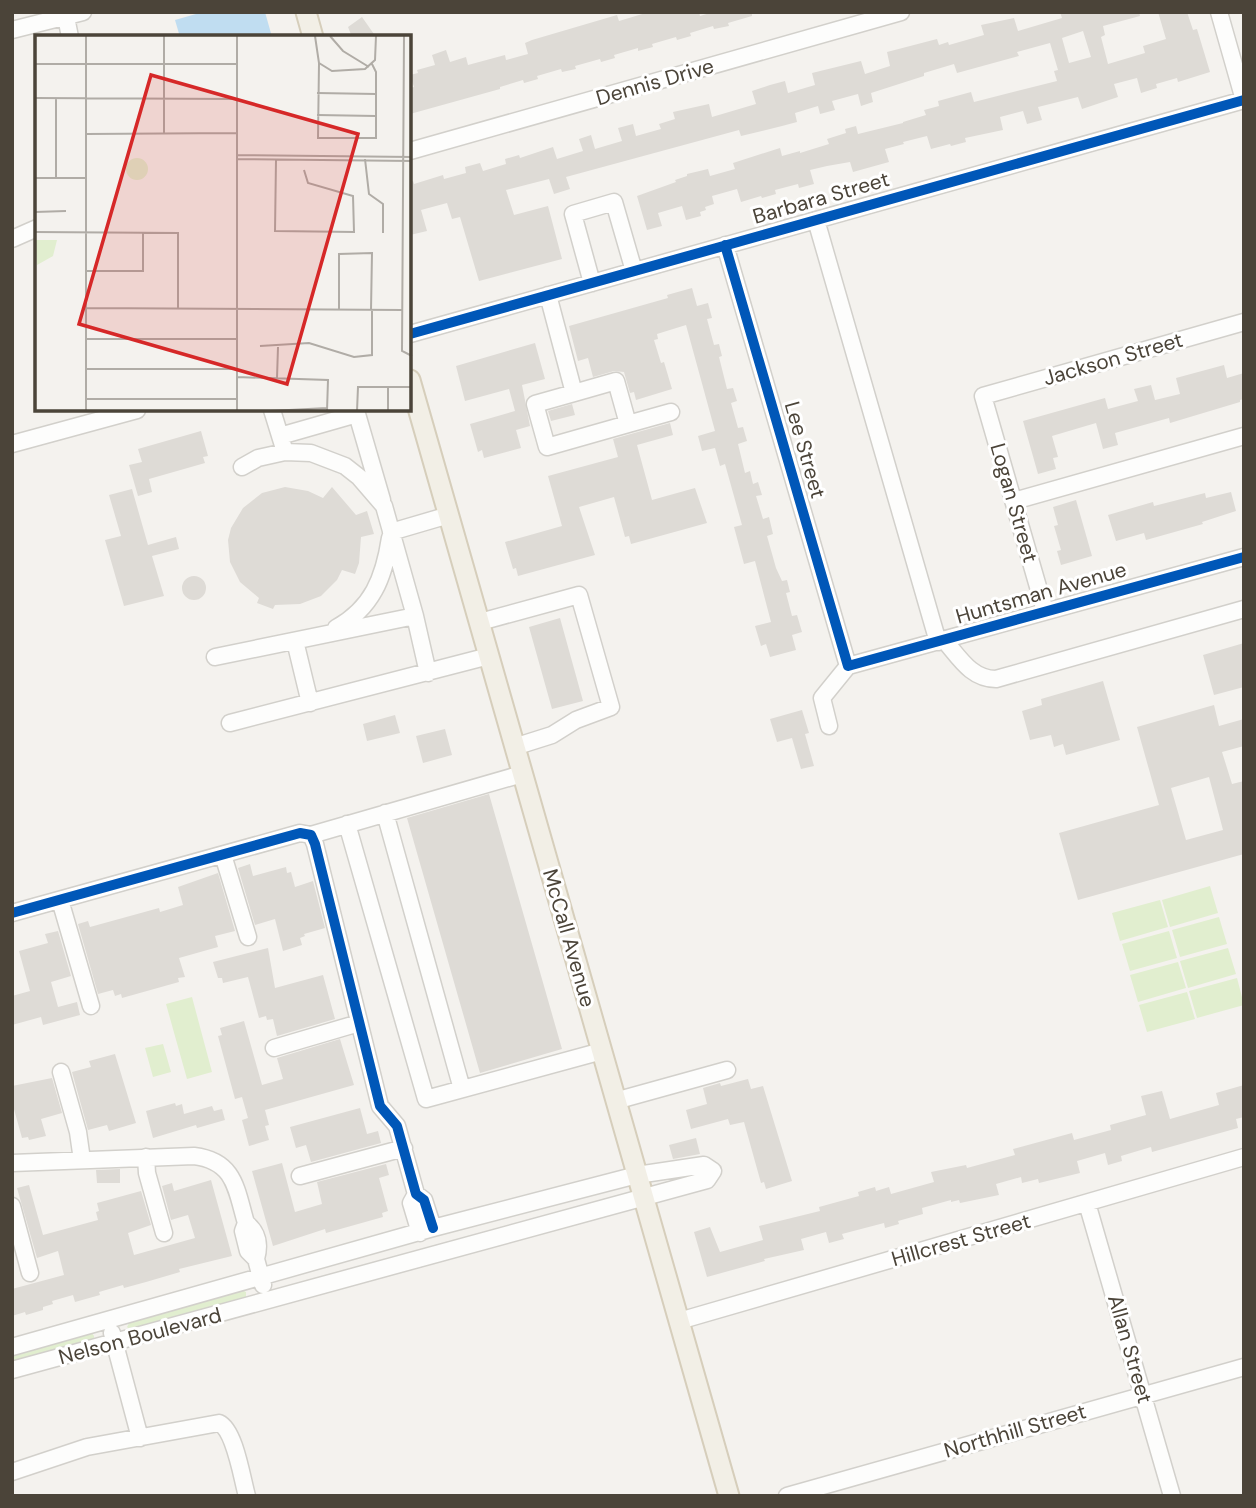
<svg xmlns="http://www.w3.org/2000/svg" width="1256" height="1508" viewBox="0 0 1256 1508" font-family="'DM Sans',sans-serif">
  <rect width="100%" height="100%" fill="#f4f2ee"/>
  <path fill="#e1eecf" d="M1210,886L1218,913L1170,927L1162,900Z
    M1160,900L1168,927L1120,941L1112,913Z
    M1219,917L1227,944L1180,957L1172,930Z
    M1169,931L1177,958L1130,971L1122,944Z
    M1228,948L1236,974L1188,988L1180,961Z
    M1178,962L1186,988L1138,1002L1130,975Z
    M1237,978L1244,1005L1197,1018L1189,991Z
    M1187,992L1195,1019L1147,1032L1139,1005Z
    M192,997L212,1072L187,1079L166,1004Z
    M163,1044L171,1072L153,1077L145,1048Z
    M242,1290L246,1292V1298L130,1330L127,1327L130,1321Z
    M92,1333L94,1336V1340L12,1364V1353Z"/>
  <path fill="#c0ddf1" d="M203,12H265L272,37H180L175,20Z"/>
  <path fill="#dedbd6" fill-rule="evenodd" d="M649,12H699L700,16L713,12H752V16L728,23L729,26L714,29L713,26L690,33L691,36L677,40L676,37L652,44L653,47L638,51V48L614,55L615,58L601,62L600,59L575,66L576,69L562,72L561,69L537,76L538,79L524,83L523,80L500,87V89L410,114V88L414,87L410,75L418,73L417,70L435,65L432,55L446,50L450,62L466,57L468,65L505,55L506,60L528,54L525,43L532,40L617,15L619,21Z
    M1060,12H1139L1140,16L1103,26L1105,35L1101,37L1108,64L1145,53L1143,46L1166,39L1158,12H1187L1193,30L1197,29L1210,72L1178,82L1177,78L1156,84L1157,88L1141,93L1137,78L1114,84L1118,97L1082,109L1078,97L1038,107L1042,120L1027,124L1023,111L1000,117L1003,130L965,138L966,142L951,146L950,144L931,149L927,136L903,142L904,144L885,149L889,162L853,172L850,162L827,166L810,170L814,184L799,188L798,184L775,190L776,194L762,198L761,196L741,202L737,189L712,196L714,204L705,207L706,210L700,212L701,216L686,220L682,206L658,213L662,226L647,230L637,196L676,182L675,180L687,176V174L708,169L710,176L735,169L733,163L780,148L782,156L800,151V153L829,144L827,139L846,133L845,129L856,126L858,134L903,123V122L926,115L924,110L939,106L938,101L971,92L974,102L1057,81L1054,71L1058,70L1050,43L1017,52L1019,56L957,73L954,64L924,73V76L871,93L873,102L861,106L858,94L832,101L835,110L820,114L818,106L795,113L797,122L782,126L741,136L739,130L566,177L570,189L554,194L549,179L506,190L514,215L548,206L562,259L479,281L460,217L452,219L447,203L421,210L427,231L410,235V181H413L414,184L443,175L444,179L466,173L465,167L480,163L483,171L506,164L505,159L519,155L520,158L553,147L557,159L583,151L579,139L591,135L595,149L622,141L618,128L633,124L636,136L661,129L659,124L675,119L673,112L709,104L712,117L756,104L752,91L770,85L785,81L788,93L815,85L812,73L861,61L865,74L890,66L887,52L937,39L939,45L948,42L949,45L984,35L981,25L1014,18L1018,31L1062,18ZM1083,31L1091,57L1069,63L1062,38Z
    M362,17L376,37H352L348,27Z
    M692,288L697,306L708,303L712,318L707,319L714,345L719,344L722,356L719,357L727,389L733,388L737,401L731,403L738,428L743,427L747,441L738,444L745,473L750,471L753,484L758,482L762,495L756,496L763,519L769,517L773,534L767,536L776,568L782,581L787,580L790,592L786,593L792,616L797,615L802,632L792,635L796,650L770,657L766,644L761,646L755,626L771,622L755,561L744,564L734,527L742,525L725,464L720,466L715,448L702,451L698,436L715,431L686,325L657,334L658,339L654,340L661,363L664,362L672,389L636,400L634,392L630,393L624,372L614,371L593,377L588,358L578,361L569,326L668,298L667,295Z
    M535,343L545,379L522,385L530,426L516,430L521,448L484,458L482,450L478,452L470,424L515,411L509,389L465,401L456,366Z
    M1224,365L1227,378L1244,373V399L1240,400V402L1170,423L1169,418L1115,433L1118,445L1103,449L1096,423L1052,436L1058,457L1053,458L1056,469L1038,474L1023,421L1105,398L1108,409L1138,401L1134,389L1151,385L1155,400L1180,394L1176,378Z
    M572,404L575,415L551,421L548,411Z
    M670,423L673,435L637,445L652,500L695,488L707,523L631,544L629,536L625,537L614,497L579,507L595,555L518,576L516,568L513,569L505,542L562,526L548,476L618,457L613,439Z
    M201,431L208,456L203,457L205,463L149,479L152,492L138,496L129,465L142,462L138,449Z
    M285,487L308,491L323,498L332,487L356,515L367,511L374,534L361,537L359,563L355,574L342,570L337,580L321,596L300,604L275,605L273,609L257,603L259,598L240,582L230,562L228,540L231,528L243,508L262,493Z
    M132,489L148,545L176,537L179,549L152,556L164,596L124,606L105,540L121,536L109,495Z
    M1231,492L1236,511L1202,522L1203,524L1146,540L1144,533L1116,541L1108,515L1153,502L1154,506L1205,493L1206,498Z
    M1076,500L1092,556L1061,565L1057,551L1061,550L1054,526L1058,525L1053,507Z
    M182 588a12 12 0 1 1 24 0a12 12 0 1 1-24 0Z
    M560,618L583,701L552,709L529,627Z
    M1244,643V687L1214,695L1203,655Z
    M1103,681L1120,740L1066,755L1063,744L1054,747L1051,735L1030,740L1022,711L1042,705L1041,699Z
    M1214,705L1219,726L1244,719V746L1222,752L1232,784L1244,781V854L1078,900L1059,833L1159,805L1137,727ZM1209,777L1223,830L1186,840L1171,788Z
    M802,710L809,733L805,734L814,766L801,769L792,738L777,742L770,719Z
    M395,715L400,733L367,741L363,724Z
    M445,729L452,755L423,763L416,736Z
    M489,794L562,1049L480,1073L407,818Z
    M250,864L253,876L286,867L287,873L291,872L295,887L313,881L325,928L304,934L305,936L300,938L302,945L283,951L275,919L255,925L238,868Z
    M218,873L235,931L215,936L218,947L179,958L185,977L178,978L179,982L122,998L121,994L115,996L113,990L98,994L78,924L88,921L90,927L159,908L160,912L183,905L178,887Z
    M58,931L71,976L51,982L58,1007L77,1002L80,1015L43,1025L41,1017L12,1025V996L30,991L19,951L48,943L45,934Z
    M268,948L275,988L323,975L335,1019L277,1036L273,1019L267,1020L266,1016L259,1018L248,977L223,983L222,978H218L213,962Z
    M244,1021L262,1085L283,1079L277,1058L340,1039L354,1085L265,1110L269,1125L265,1126L269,1140L249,1146L242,1120L248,1118L242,1097L235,1099L218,1036L222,1035L220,1028Z
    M115,1054L136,1123L109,1131L107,1125L88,1130L72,1072L91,1067L89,1061Z
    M52,1078L62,1113L41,1119L46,1136L29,1140L28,1137L22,1138L12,1102V1086Z
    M748,1079L751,1089L763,1086L792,1181L766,1189L764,1182L761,1183L744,1122L730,1125L728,1119L691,1129L686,1110L707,1104L703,1088L720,1083L721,1086Z
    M1244,1085V1117L1236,1119L1238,1128L1152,1152L1151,1147L1121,1156L1122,1161L1108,1165L1105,1153L1077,1161L1080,1173L1039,1183L1038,1179L1022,1183L1021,1177L996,1184L999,1195L960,1203L959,1200L951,1202V1200L922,1208L923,1214L898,1221L899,1224L885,1228L884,1223L842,1234L844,1239L829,1243L826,1232L801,1239L804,1250L764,1259L765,1261L707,1277L694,1232L710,1227L720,1252L763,1240L759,1226L820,1211L819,1207L859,1196L858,1192L875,1187L876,1191L889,1187L891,1194L934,1182L931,1172L966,1165L967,1168L1015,1155L1013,1149L1072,1133L1074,1140L1111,1130L1110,1125L1146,1115L1141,1096L1162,1091L1170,1119L1219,1105L1216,1093Z
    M175,1103L176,1106L182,1104L184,1114L212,1106L214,1111L222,1109L225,1120L197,1128L196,1125L153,1138L146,1111Z
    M360,1108L367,1134L378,1131L381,1143L311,1162L306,1145L296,1148L290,1127Z
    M696,1138L700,1154L673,1159L669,1145Z
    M282,1163L295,1212L322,1204L317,1182L386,1164L389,1175L379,1178L388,1211L382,1213L383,1217L326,1233L325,1229L273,1246L252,1171Z
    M120,1169V1183H97L96,1170Z
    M211,1180L232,1256L179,1269L180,1272L146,1282L124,1288L123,1285L99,1292L100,1295L75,1302L73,1295L52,1301L53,1304L43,1307V1310L26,1315L25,1312L12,1316V1289L64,1275L58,1251L37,1258L17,1188L29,1185L43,1235L98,1220L96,1212L99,1211L97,1203L141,1191L151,1225L128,1233L134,1255L195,1238L188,1215L171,1220L162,1186L172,1183L174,1191Z"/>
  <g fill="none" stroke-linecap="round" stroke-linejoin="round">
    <g stroke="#d2d0cb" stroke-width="19">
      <path id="minor" d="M1219,12L1244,100
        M66,17L70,37
        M12,30L83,12
        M410,151L901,12
        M816,220L938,642
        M12,239L37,228
        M725,245L848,666
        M592,283L573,214L614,202L634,271
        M548,295L574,393L616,381L628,424L547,447L535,404L574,393
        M410,334L1244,100
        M272,410L285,452L311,453L345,466L359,477L384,506L415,616L428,673
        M628,424L671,412
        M280,436L357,414L382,500
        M12,444L137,410
        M242,467L258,458L285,452
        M1014,501L1244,436
        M391,532L449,515
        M1045,611L983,396L1244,322
        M480,622L579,595L611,707L576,720L552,735L514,747
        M336,628C372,608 384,578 390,538
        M944,640C959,657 971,679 996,679L1244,609
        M295,641L310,703
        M215,657L415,616
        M848,666L1244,557
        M230,723L489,656
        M829,726L822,698L848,666
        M385,813L462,1089
        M347,824L426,1099L602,1051
        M311,835L522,774
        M223,855L248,937
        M60,900L91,1006
        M12,913L300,833L311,835L315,844L380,1106L397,1126L416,1194L424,1200L433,1228
        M274,1048L359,1023
        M61,1072L78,1132L82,1160
        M615,1101L727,1070
        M146,1157L147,1173L164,1233
        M12,1163L194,1156C235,1161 236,1189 246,1223
        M300,1176L404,1148
        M416,1194L411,1203L420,1233
        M1087,1203L1172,1496
        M12,1206L30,1273
        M256,1259C260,1245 258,1232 246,1223L243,1231L248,1251L256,1259L263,1285
        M679,1321L1244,1157
        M112,1333L140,1438
        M12,1347L433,1228L637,1175L704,1165L713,1171L707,1180L12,1370
        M12,1472L87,1447L219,1423C235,1430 242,1479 247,1496
        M787,1496L1244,1367"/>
    </g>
    <g stroke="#d6cebb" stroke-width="23">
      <path id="major" d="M306,12L313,37
        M410,380L729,1496"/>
    </g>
    <use href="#minor" stroke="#fdfdfc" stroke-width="16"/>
    <use href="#major" stroke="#f2efe6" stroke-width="19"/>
    <g stroke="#fff" stroke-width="15">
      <path id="cycleway" d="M725,245L848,666L1244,557
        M410,334L1244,100
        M12,913L300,833L311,835L315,844L380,1106L397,1126L416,1194L424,1200L433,1228"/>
    </g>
    <use href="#cycleway" stroke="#0057b8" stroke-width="10"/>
  </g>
  <g text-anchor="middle" stroke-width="6" stroke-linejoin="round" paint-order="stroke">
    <g font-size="21" fill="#4b4439" stroke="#fff">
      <text transform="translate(655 82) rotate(-16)" y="7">Dennis Drive</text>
      <text transform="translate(821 198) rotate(-16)" y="7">Barbara Street</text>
      <text transform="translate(1113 359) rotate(-16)" y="7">Jackson Street</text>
      <text transform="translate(805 450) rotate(74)" y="7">Lee Street</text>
      <text transform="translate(1014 503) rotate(74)" y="7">Logan Street</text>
      <text transform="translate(1041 593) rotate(-16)" y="7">Huntsman Avenue</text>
      <text transform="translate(569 938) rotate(74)" y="7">McCall Avenue</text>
      <text transform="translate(961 1240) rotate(-16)" y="7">Hillcrest Street</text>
      <text transform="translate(140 1336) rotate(-15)" y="7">Nelson Boulevard</text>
      <text transform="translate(1130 1349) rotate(74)" y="7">Allan Street</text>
      <text transform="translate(1015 1431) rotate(-16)" y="7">Northhill Street</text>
    </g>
  </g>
  <g transform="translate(35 35)">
    <rect width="376" height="376" fill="#f4f2ee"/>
    <path d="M91 134a11 11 0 1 1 22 0a11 11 0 1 1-22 0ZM0,205H22L18,221L2,230Z" fill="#e1eecf"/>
    <path fill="none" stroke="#b0aca6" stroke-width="2" d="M280,1L284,28L283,103H341V37L337,29M295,1L308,16L334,32M369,1L367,316L377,321M284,28L297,36L330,34L340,25L341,1M0,29H202M282,58L341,59M0,63L202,64M282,80L341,81M129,98V1M52,99L202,98M202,120L377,122M202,124L377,126M330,124L334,159L348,169V198M241,125L240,196L319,197L318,161L273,148L269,135M0,143H51M21,143V63M0,177L31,176M0,197L143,198V274M51,236H108V198M51,273L367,275M304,275V219L337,218L336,275M51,304H202M225,311L274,308L319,322L337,320V276M51,334H202M202,342L293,345L292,376M242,343L243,312M51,364H202M51,376V1M202,376V1M235,376L292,373M322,376L323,352H377M353,376V352"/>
    <path fill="#d62828" fill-opacity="0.15" stroke="#d62828" stroke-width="3.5" d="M116,40L323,99L252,349L44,289Z"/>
    <rect width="376" height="376" fill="none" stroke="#4b4439" stroke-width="3.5"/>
  </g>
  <rect width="1256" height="1508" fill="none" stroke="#4b4439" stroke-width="28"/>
</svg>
